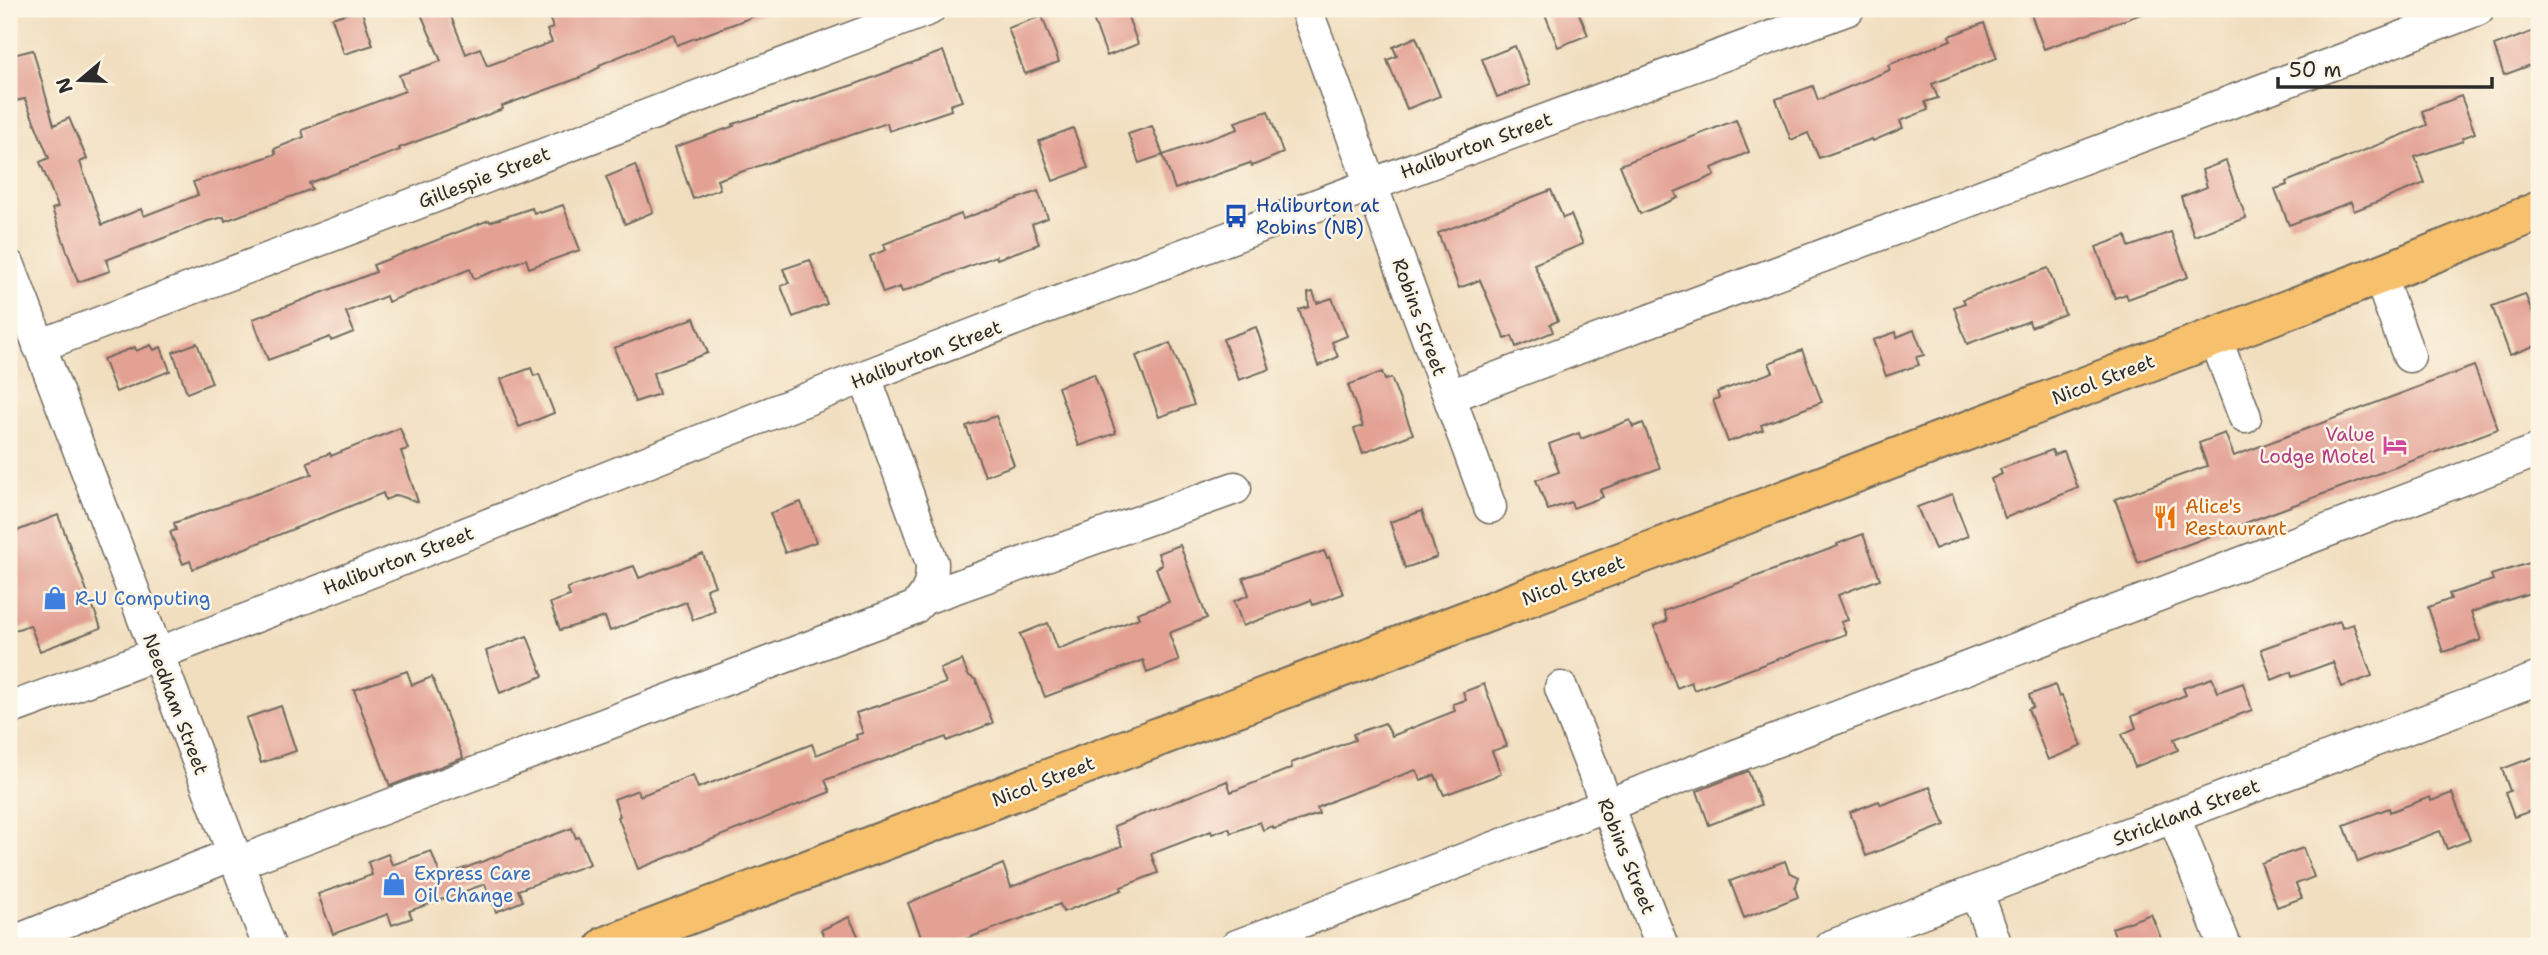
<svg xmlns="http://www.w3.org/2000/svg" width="2548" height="955" viewBox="0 0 2548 955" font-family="'Shantell Sans',sans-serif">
  <rect width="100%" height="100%" fill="#fcf5e5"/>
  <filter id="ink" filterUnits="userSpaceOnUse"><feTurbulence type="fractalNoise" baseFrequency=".0143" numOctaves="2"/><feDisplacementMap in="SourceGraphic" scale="14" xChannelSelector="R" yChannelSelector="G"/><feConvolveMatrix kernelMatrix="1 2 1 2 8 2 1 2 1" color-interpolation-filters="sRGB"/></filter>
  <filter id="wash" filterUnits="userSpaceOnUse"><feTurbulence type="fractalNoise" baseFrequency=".00686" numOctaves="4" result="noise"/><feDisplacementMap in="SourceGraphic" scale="28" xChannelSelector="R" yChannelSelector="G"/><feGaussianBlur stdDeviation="1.57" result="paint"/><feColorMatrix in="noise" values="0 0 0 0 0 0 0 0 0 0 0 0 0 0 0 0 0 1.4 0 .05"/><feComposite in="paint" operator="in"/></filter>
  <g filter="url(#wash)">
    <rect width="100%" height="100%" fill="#f1debf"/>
    <g id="blocks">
      <path fill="#e3a194" d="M361,9L373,45L344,54L332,18Z
        M419,9H448L466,54L480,48L487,66L552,42L547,30L553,28L549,17L570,9H765L766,12L677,45L673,34L599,65L600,67L579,78L502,106L503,109L399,148L400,150L309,183L312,189L225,221L224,217L208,221L106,260L110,271L78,282L52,209L58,207L40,162L49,158L25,99L15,101L13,97L9,98V56L33,50L54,125L69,118L87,159L80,162L102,225L141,209L144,216L198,195L193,182L276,154L274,149L304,137L302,130L405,91L399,75L441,61Z
        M1114,9H1125L1138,44L1107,56L1092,16Z
        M1543,9H1577L1588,35L1558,47Z
        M2029,9H2146L2147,12L2044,49Z
        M1042,16L1059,62L1025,74L1008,28Z
        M1984,23L1997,58L1932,84L1938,98L1925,102L1928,110L1900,121L1903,128L1873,141L1872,139L1819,158L1808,133L1791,140L1776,99L1813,86L1818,100L1890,70L1888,65L1951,40L1949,36Z
        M2539,29V62L2504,75L2494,46Z
        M1416,37L1440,96L1407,109L1387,60L1397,56L1393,47Z
        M1515,46L1530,85L1497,97L1482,59Z
        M943,51L962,101L950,105L951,110L889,131L887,123L717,180L720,189L693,199L675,147L734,126L733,124L856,84Z
        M2461,96L2475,133L2462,138L2463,141L2415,157L2425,183L2354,211L2351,202L2289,225L2275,189L2287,185L2286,182L2427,125L2422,111Z
        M1268,111L1283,153L1252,166L1250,163L1175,189L1163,155L1238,129L1235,122Z
        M1736,120L1749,152L1712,168L1715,175L1675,192L1678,198L1640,214L1620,165Z
        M1152,126L1163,155L1139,163L1128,134Z
        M1073,128L1088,168L1053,181L1039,141Z
        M2226,161L2246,218L2194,236L2181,197L2207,187L2202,170Z
        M635,165L653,212L625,224L606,177Z
        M1551,190L1563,218L1571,215L1583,244L1534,264L1558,321L1550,324L1553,332L1516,347L1512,336L1505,339L1480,280L1459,288L1438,233Z
        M1038,191L1048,218L1032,224L1039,244L997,259L996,256L902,292L900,287L883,293L870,256L886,250L884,244L961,214L963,219Z
        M563,205L580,250L529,268L526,259L474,279L470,269L388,302L386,296L346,312L354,332L331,341L330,337L268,360L253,319L376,272L373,265L489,220L490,222L532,208L534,213L539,211L540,213Z
        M2171,232L2188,277L2128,299L2126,294L2115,298L2096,247L2126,236L2129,247Z
        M810,260L827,304L793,317L781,286L789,283L783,269Z
        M2048,268L2065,314L2031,327L2029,321L1967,344L1954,307L1965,303L1963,299Z
        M1313,292L1317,303L1332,298L1347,336L1332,342L1338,357L1318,366L1299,310L1309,307L1308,293Z
        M2525,294L2539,328V344L2510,355L2492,306Z
        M694,318L708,353L653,373L659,394L635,402L614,348Z
        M1256,327L1270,369L1239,380L1223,339Z
        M1914,330L1924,355L1916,357L1919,365L1886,376L1873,340L1896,332L1897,337Z
        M197,343L212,383L187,393L173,352Z
        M1170,343L1194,405L1159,417L1136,356Z
        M151,345L154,350L161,347L170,371L116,392L103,359L135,347L136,351Z
        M1802,350L1822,402L1761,425L1763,430L1728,442L1713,400L1719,398L1717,392L1773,372L1769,363Z
        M2474,366L2498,429L2138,563L2115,499L2207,466L2199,443L2225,433L2234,456Z
        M531,368L534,376L539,374L554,413L519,427L501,379Z
        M1382,372L1385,380L1391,378L1413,434L1363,453L1354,429L1363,426L1348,385Z
        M1094,374L1116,433L1079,446L1058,387Z
        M996,416L1014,465L985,476L966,426Z
        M1630,420L1633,427L1643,423L1660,468L1600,490L1603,497L1573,508L1571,502L1548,510L1536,480L1559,472L1549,444L1579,433L1581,439Z
        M400,428L408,449L401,451L418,502L397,495L385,500L383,493L193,569L190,561L183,564L170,532L176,530L174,523L312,474L307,462L330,453L331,456Z
        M2052,450L2054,455L2064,451L2078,488L2005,518L1991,479L2002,474L2000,469Z
        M1952,494L1968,536L1935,549L1917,507Z
        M801,502L816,542L785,553L770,513Z
        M1422,511L1437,557L1405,568L1390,522Z
        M58,515L101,628L40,651L30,625L9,632V534Z
        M1863,534L1880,579L1838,595L1848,620L1841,622L1846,634L1694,690L1691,682L1677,688L1654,626L1667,621L1664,611L1838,546L1837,544Z
        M1180,545L1207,618L1169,633L1179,661L1147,673L1143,660L1045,697L1020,634L1048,623L1058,649L1139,618L1137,613L1169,602L1156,568L1162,565L1158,553Z
        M1324,551L1327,558L1329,557L1343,594L1313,605L1311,600L1243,626L1234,601L1249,595L1243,578Z
        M703,554L715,586L706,589L715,611L693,620L686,602L610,631L605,617L560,630L550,603L570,596L567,588L634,566L639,578Z
        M2539,560V590L2471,612L2481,640L2443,652L2428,607L2451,599L2449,594L2493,580L2491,575Z
        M2340,621L2342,628L2353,624L2372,676L2342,687L2333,662L2292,677L2291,672L2272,680L2261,649Z
        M527,636L543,676L500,693L486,651Z
        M962,660L968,675L976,680L993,723L947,741L946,737L825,780L830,792L638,869L618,817L620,816L614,799L638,790L640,796L693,775L698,788L812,744L816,755L857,739L856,735L863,733L856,713L946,683L940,669Z
        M407,671L412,685L432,677L463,758L390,786L354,690Z
        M2212,678L2218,692L2243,683L2252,710L2174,739L2178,750L2135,767L2122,734L2136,728L2132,716L2186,695L2183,688Z
        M1484,684L1507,746L1492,751L1501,774L1444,795L1435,775L1421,780L1416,770L1336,799L1317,808L1319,814L1274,829L1272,826L1263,830L1260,822L1231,833L1229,828L1212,834L1211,831L1151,854L1158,873L1121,887L1122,890L1063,912L1060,904L947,946H925L908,903L1003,864L1011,887L1122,846L1114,826L1227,781L1231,792L1292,768L1291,763L1355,740L1353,734L1385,723L1392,736L1455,711L1453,704L1466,700L1463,692Z
        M2055,685L2059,697L2062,696L2082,746L2048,760L2028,709L2033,707L2029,695Z
        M281,706L296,751L261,763L246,718Z
        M2539,755V808L2514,817L2505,793L2510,791L2502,769Z
        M1748,771L1761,805L1709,825L1697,791Z
        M1930,787L1945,825L1866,856L1850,812L1879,801L1881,805Z
        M2452,793L2470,840L2447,849L2440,831L2358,862L2344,825L2389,808L2390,812L2430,797L2431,801Z
        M572,828L576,838L579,837L590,864L518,890L523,901L496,912L485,884L409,911L412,918L392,925L388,914L333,934L318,894L372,875L368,862L388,854L392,865L431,851L441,877Z
        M2303,848L2314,877L2296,884L2302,898L2277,907L2261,863Z
        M1785,861L1789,872L1799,877L1795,888L1798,897L1744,918L1730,881Z
        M2151,914L2164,946H2119L2112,928Z
        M849,917L863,946H828L821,930Z"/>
    </g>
  </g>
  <g filter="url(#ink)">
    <use href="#blocks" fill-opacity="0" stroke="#706a5f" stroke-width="2"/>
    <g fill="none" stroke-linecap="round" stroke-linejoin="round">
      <g stroke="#706a5f" stroke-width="35">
        <path id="minor" d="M1306,9L1490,507
          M9,266L269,946
          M2379,275L2409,356
          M2215,337L2245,417
          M39,346L929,9
          M1450,396L2478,9
          M925,598L1235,488
          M1561,688L1662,946
          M9,709C297,604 580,487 866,376C1192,250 1520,129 1848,9
          M2174,817L2225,946
          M237,863L914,608C929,594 932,583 932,563L865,377
          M1973,893L1983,909L1996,946
          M9,944L233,854
          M1237,946L2539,450
          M1832,946L2539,678"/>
      </g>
      <g stroke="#706a5f" stroke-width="42">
        <path id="highway" d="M606,946L2379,275L2539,211"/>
      </g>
      <use href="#minor" stroke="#fff" stroke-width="32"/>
      <use href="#highway" stroke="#f7c06c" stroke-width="38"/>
    </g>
  </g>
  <defs>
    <g id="bus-bare" transform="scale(1.89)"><path d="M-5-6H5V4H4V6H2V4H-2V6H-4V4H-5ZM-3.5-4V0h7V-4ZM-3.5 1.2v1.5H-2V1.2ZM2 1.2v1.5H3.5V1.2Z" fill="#1a4fb4" stroke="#fcf5e5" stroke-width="2.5" paint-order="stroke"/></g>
    <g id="hotel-bare" transform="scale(1.89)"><path d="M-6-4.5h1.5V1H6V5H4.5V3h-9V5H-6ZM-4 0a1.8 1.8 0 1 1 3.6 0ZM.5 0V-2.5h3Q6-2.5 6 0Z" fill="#d1479c" stroke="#fcf5e5" stroke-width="2.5" paint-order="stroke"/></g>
    <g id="restaurant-bare" transform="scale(1.89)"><path d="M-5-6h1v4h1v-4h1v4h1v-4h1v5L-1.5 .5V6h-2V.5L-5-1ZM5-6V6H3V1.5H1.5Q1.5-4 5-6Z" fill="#e8710a" stroke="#fcf5e5" stroke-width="2.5" paint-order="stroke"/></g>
    <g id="shop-bare" transform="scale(1.89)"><path d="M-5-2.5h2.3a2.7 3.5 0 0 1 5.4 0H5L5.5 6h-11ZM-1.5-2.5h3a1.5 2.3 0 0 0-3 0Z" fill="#3f7fe0" stroke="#fcf5e5" stroke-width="2.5" paint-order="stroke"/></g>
  </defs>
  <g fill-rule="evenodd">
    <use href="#bus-bare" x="1236" y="216"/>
    <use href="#hotel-bare" x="2395" y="445"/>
    <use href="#restaurant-bare" x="2165" y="517"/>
    <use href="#shop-bare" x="55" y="598"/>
    <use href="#shop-bare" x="394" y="884"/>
  </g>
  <g text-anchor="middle" stroke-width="5" stroke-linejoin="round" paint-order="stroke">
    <g font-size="19" fill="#2b2b2b" stroke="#fcf5e5">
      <text transform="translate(1476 145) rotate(-20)" y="7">Haliburton Street</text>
      <text transform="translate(484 177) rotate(-21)" y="7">Gillespie Street</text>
      <text transform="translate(1420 317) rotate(70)" y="7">Robins Street</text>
      <text transform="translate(926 354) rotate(-21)" y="7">Haliburton Street</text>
      <text transform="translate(2103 379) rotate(-21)" y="7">Nicol Street</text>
      <text transform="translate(398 560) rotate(-21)" y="7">Haliburton Street</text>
      <text transform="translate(1573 580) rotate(-21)" y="7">Nicol Street</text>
      <text transform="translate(176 704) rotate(69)" y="7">Needham Street</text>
      <text transform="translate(1043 781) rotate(-21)" y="7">Nicol Street</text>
      <text transform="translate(2186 812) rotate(-21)" y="7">Strickland Street</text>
      <text transform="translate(1627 856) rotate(68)" y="7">Robins Street</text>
    </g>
    <g font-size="19" fill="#164399" stroke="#fcf5e5" text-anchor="start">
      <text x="1256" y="212">Haliburton at<tspan x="1256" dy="22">Robins (NB)</tspan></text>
    </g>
    <g font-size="19" fill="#b23c85" stroke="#fcf5e5" text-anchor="end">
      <text x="2375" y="441">Value<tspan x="2375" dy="22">Lodge Motel</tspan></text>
    </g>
    <g font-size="19" fill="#c56008" stroke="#fcf5e5" text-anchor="start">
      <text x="2185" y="513">Alice's<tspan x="2185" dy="22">Restaurant</tspan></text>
    </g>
    <g font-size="19" fill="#366cbe" stroke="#fcf5e5" text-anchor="start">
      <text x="75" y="605">R-U Computing</text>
      <text x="414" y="880">Express Care<tspan x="414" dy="22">Oil Change</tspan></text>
    </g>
  </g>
  <rect width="2548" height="955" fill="none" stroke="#fcf5e5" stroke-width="35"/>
  <g transform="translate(80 80) rotate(251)" stroke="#fcf5e5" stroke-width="5" paint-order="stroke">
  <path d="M0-5L12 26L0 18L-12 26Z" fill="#2b2b2b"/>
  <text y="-10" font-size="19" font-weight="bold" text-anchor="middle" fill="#2b2b2b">N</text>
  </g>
  <path d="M2278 77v10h214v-10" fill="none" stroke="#2b2b2b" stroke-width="3.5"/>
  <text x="2289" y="77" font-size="21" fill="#2b2b2b" stroke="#fcf5e5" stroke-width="5" paint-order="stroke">50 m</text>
</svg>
